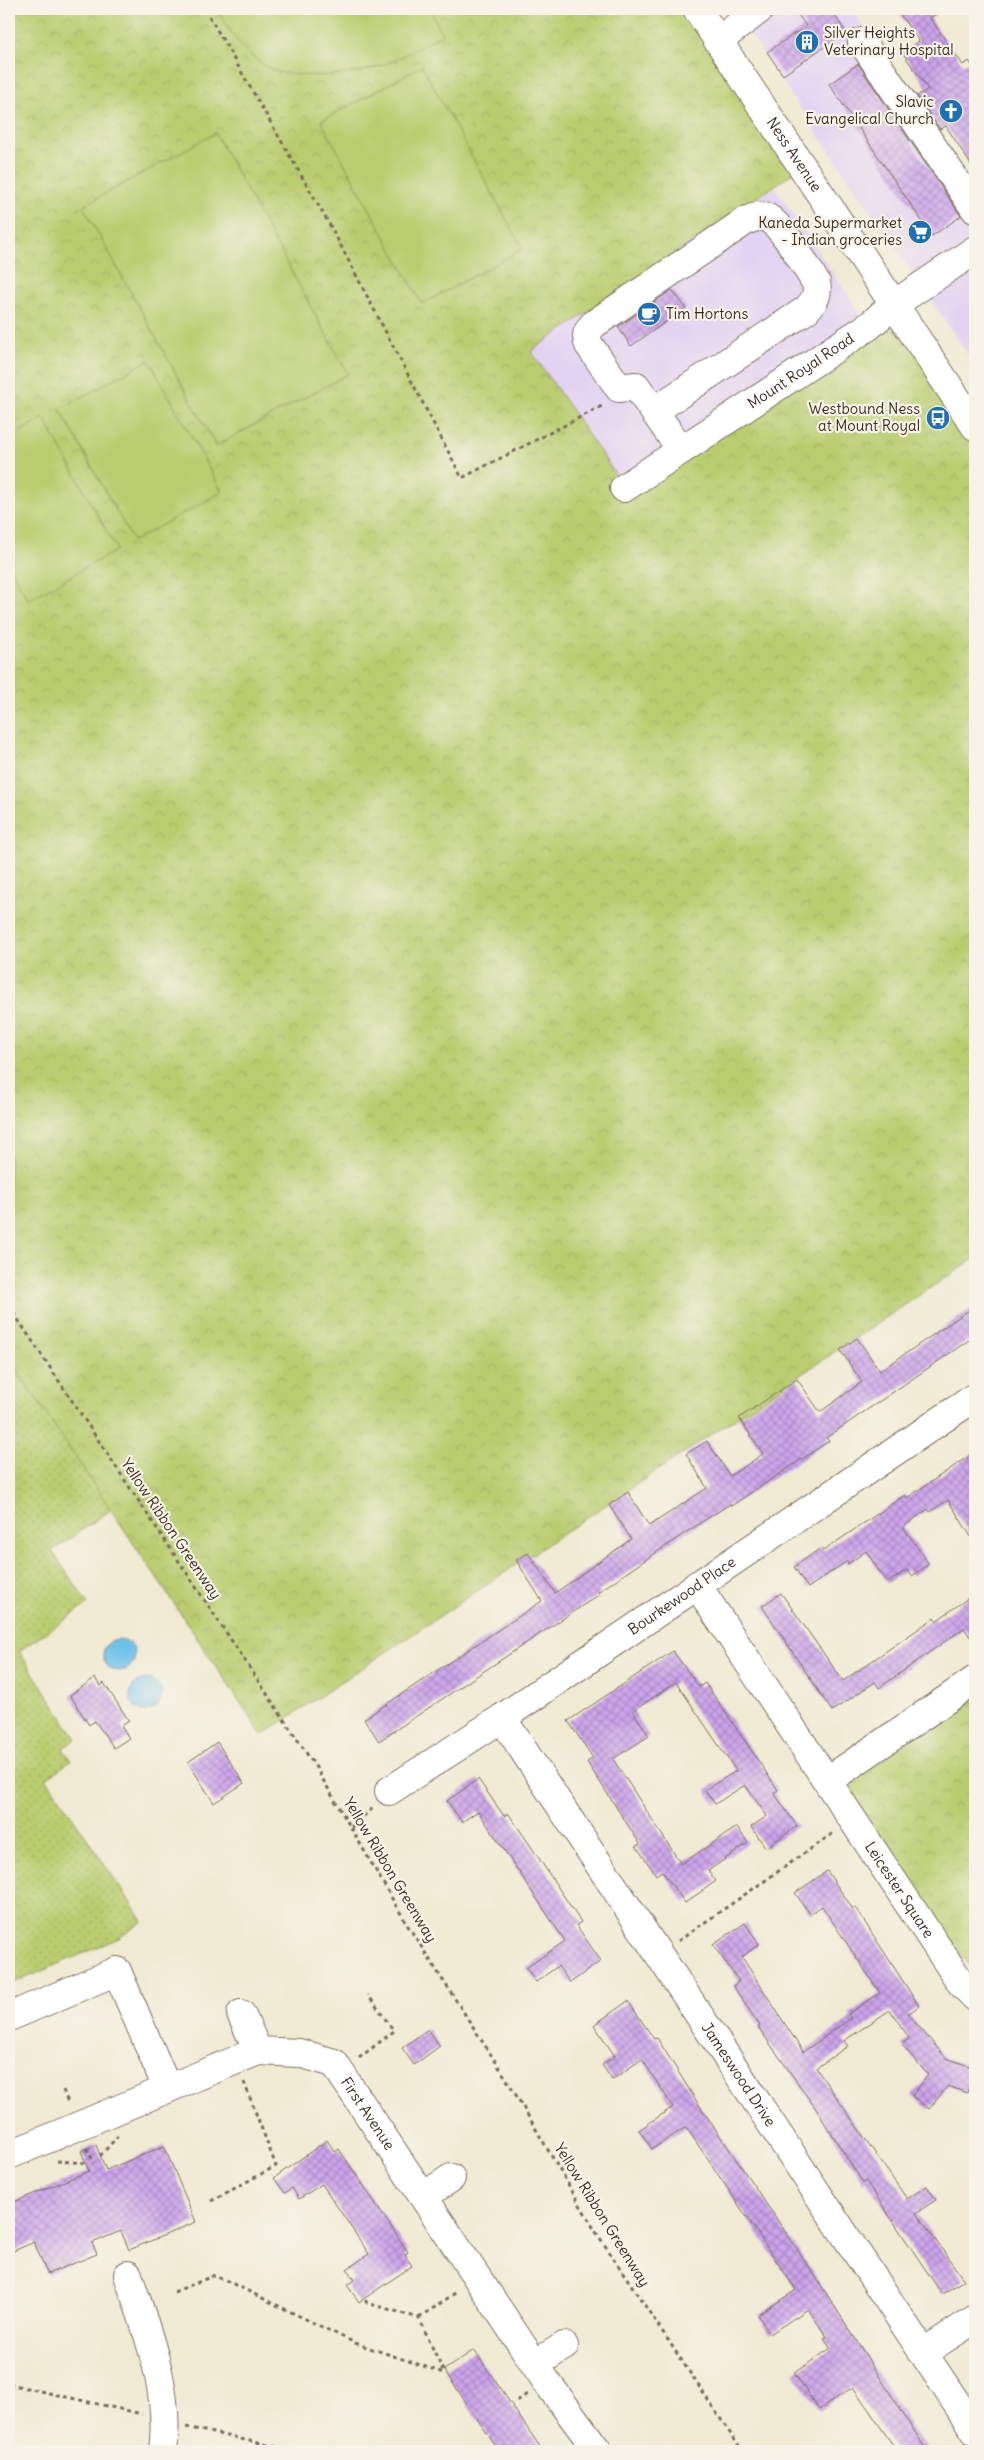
<svg xmlns="http://www.w3.org/2000/svg" width="984" height="2460" viewBox="0 0 984 2460" font-family="Delius,sans-serif">
  <defs>
    <pattern id="grass-dots" width="8" height="8" patternUnits="userSpaceOnUse" patternTransform="scale(1.25)"><rect width="8" height="8" fill="#b9cd70"/><path d="M2 2h.1M6 6h.1" fill="none" stroke="#a0b061" stroke-width="1.8" stroke-linecap="round"/></pattern>
    <pattern id="park-crowns" width="20" height="18" patternUnits="userSpaceOnUse" patternTransform="scale(1.25)"><rect width="20" height="18" fill="#b9cd70"/><path d="M2 6a3 3 0 1 1 6 0M12 15a3 3 0 1 1 6 0" fill="none" stroke="#a0b061"/></pattern>
    <pattern id="building-cross-hatch" width="8" height="8" patternUnits="userSpaceOnUse" patternTransform="scale(1.25)"><rect width="8" height="8" fill="#cca4ec"/><path d="M0 0l8 8M0 8l8-8" fill="none" stroke="#a786bf"/></pattern>
  </defs>
  <rect width="100%" height="100%" fill="#f7f3e8"/>
  <filter id="ink" filterUnits="userSpaceOnUse"><feTurbulence type="fractalNoise" baseFrequency=".02" numOctaves="2"/><feDisplacementMap in="SourceGraphic" scale="10" xChannelSelector="R" yChannelSelector="G"/><feConvolveMatrix kernelMatrix="1 2 1 2 8 2 1 2 1" color-interpolation-filters="sRGB"/></filter>
  <filter id="wash" filterUnits="userSpaceOnUse"><feTurbulence type="fractalNoise" baseFrequency=".0096" numOctaves="4" result="noise"/><feDisplacementMap in="SourceGraphic" scale="20" xChannelSelector="R" yChannelSelector="G"/><feGaussianBlur stdDeviation="1.12" result="paint"/><feColorMatrix in="noise" values="0 0 0 0 0 0 0 0 0 0 0 0 0 0 0 0 0 1.4 0 .05"/><feComposite in="paint" operator="in"/></filter>
  <g filter="url(#wash)">
    <rect width="100%" height="100%" fill="#f0ead3"/>
    <path fill="#e3d3f2" d="M733,9H852L975,194V365Z
      M775,187L869,326L624,488L530,351Z"/>
    <path fill="url(#grass-dots)" stroke="#7a7c47" d="M9,1358L112,1509L52,1551L88,1604L19,1651L76,1739L63,1748L71,1761L46,1778L143,1921L119,1938L9,1985Z"/>
    <path fill="url(#park-crowns)" stroke="#7a7c47" d="M9,9H697L802,167L531,351L624,487L893,305L975,428V1258L262,1735L9,1358Z
      M975,1697V1975L856,1800L852,1786L862,1772Z"/>
    <path fill="#b9cd70" stroke="#7a7c47" d="M217,9H430L442,34C392,64 365,78 306,75C292,74 278,74 265,66C243,52 229,31 217,9Z
      M422,66L523,249L422,304L321,121Z
      M215,133L348,374L216,446L83,206Z
      M149,360L222,492L133,541L60,409Z
      M44,418L117,550L28,600L9,565V438Z"/>
    <path fill="#6cc1e9" stroke="#547684" d="M103 1655a16 16 0 1 1 32 0a16 16 0 1 1-32 0Z
      M130 1695a16 16 0 1 1 32 0a16 16 0 1 1-32 0Z"/>
    <g id="blocks">
      <path fill="url(#building-cross-hatch)" d="M794,9H830L846,32L783,75L767,52L806,26Z
        M896,9H944L930,18L963,65L969,61L975,70V171L946,126L940,129L917,96L928,89L902,52L919,41Z
        M858,64L961,216L932,236L829,84Z
        M672,290L686,308L631,346L618,327Z
        M975,1306V1336L826,1438L829,1441L731,1506L730,1504L691,1529L598,1592L600,1594L379,1741L364,1719L542,1601L516,1560L528,1553L555,1593L631,1539L609,1505L628,1492L649,1526L707,1488L686,1454L707,1441L730,1476L763,1454L739,1418L797,1379L820,1412L862,1382L840,1350L857,1338L880,1371Z
        M975,1452V1543L948,1500L930,1512L928,1509L903,1527L929,1564L912,1576L907,1570L887,1583L866,1551L848,1564L847,1561L808,1588L794,1567L821,1548L823,1551L905,1495L907,1498Z
        M781,1593L843,1681L934,1618L936,1621L975,1593V1644L964,1628L879,1688L875,1682L832,1711L762,1606Z
        M673,1651L699,1687L705,1683L724,1710L778,1790L774,1793L797,1826L766,1848L751,1827L767,1816L745,1785L715,1804L705,1790L736,1771L676,1682L633,1711L649,1736L613,1759L681,1864L737,1827L748,1843L708,1871L716,1881L685,1903L662,1871L656,1875L636,1846L640,1844L587,1762L593,1758L568,1721Z
        M95,1678L100,1686L104,1683L129,1721L121,1726L129,1738L114,1748L95,1721L89,1725L70,1695Z
        M217,1742L244,1783L214,1803L188,1762Z
        M478,1779L504,1816L508,1813L528,1842L581,1922L576,1925L601,1961L570,1983L558,1966L536,1982L526,1968L565,1941L478,1811L462,1822L447,1801Z
        M827,1871L853,1909L855,1907L919,2006L908,2014L946,2058L975,2068L967,2093L948,2086L929,2109L912,2096L928,2075L902,2045L909,2038L890,2010L844,2041L848,2046L816,2068L907,2199L927,2186L936,2200L916,2213L964,2280L942,2294L866,2181L863,2183L814,2106L758,2027L760,2026L733,1986L739,1981L713,1945L745,1923L759,1944L742,1957L803,2052L851,2018L848,2014L880,1993L822,1906L810,1914L795,1893Z
        M628,2001L654,2039L657,2038L699,2105L810,2268L927,2451H897L853,2387L819,2410L794,2373L831,2348L824,2338L827,2337L808,2309L770,2334L758,2315L796,2290L686,2127L652,2149L639,2130L673,2107L642,2059L612,2080L602,2065L615,2056L594,2025Z
        M428,2029L440,2046L414,2065L402,2048Z
        M327,2140L335,2152L339,2149L408,2252L405,2255L412,2266L359,2302L347,2285L354,2280L347,2269L369,2254L322,2184L299,2199L292,2188L285,2193L274,2178Z
        M96,2145L106,2170L164,2146L196,2222L129,2250L121,2231L92,2243L97,2254L47,2274L34,2242L9,2253V2204L89,2171L81,2151Z
        M474,2350L543,2451H499L444,2370Z"/>
    </g>
  </g>
  <g filter="url(#ink)">
    <use href="#blocks" fill-opacity="0" stroke="#7a6d5d" stroke-width="1"/>
    <g fill="none" stroke-linecap="round" stroke-linejoin="round">
      <g stroke="#7a6d5d" stroke-width="30">
        <g id="minor">
          <path d="M718,41L760,9"/>
          <path d="M862,42L975,209"/>
          <path d="M654,411L806,310C814,302 819,295 816,283C808,269 780,222 766,217C758,215 751,218 744,222L594,324C587,331 585,336 589,345L619,388L636,386C651,407 666,428 681,450"/>
          <path id="s1" d="M624,488L869,326L893,305L975,250"/>
          <path id="s2" d="M697,1585L961,1983L975,1997"/>
          <path id="s3" d="M502,1718L975,2431"/>
          <path d="M827,1781L975,1680"/>
          <path id="s4" d="M389,1791L502,1718L975,1397"/>
          <path d="M241,2014L258,2051"/>
          <path d="M9,2017L117,1971L167,2088"/>
          <path id="s5" d="M9,2155L258,2051L299,2053L334,2063L546,2381L598,2451"/>
          <path d="M424,2196L451,2178"/>
          <path d="M128,2275C147,2332 171,2390 163,2451"/>
          <path d="M924,2352L975,2319"/>
          <path d="M535,2364L564,2346"/>
        </g>
      </g>
      <g stroke="#7a6d5d" stroke-width="30">
        <g id="major">
          <path id="s6" d="M697,9L975,426"/>
        </g>
      </g>
      <path stroke="#7a6d5d" stroke-width="3" stroke-dasharray="4 4" stroke-linecap="butt" d="M205,9L331,227L462,478L604,405
        M9,1306L315,1766L408,1926L506,2078L596,2232L742,2451
        M351,1827L373,1808
        M678,1941L835,1832
        M359,2058L394,2031L368,1995
        M63,2090L69,2105
        M87,2148L94,2163
        M100,2156L118,2136
        M57,2161L86,2163
        M211,2201L276,2166L244,2082
        M174,2292L215,2275L355,2343L444,2373L419,2318L367,2303L364,2298
        M419,2318L458,2291
        M9,2384L142,2414
        M517,2401L527,2394
        M186,2427L295,2451"/>
      <use href="#minor" stroke="#fff" stroke-width="28"/>
      <use href="#major" stroke="#fff" stroke-width="28"/>
    </g>
  </g>
  <defs>
    <g id="building-disc" transform="scale(1.25)"><circle r="9.5" fill="#1f6fb2" stroke="#f7f3e8"/><path d="M-4-6H4V6H1V3H-1V6H-4ZM-2.5-4.3h1.7v1.8h-1.7ZM.8-4.3h1.7v1.8H.8ZM-2.5-1h1.7V.8h-1.7ZM.8-1h1.7V.8H.8Z" fill="#fff"/></g>
    <g id="church-disc" transform="scale(1.25)"><circle r="9.5" fill="#1f6fb2" stroke="#f7f3e8"/><path d="M-1.2-6h2.4v3.5h3.3v2.4h-3.3V6h-2.4V-.1h-3.3v-2.4h3.3Z" fill="#fff"/></g>
    <g id="supermarket-disc" transform="scale(1.25)"><circle r="9.5" fill="#1f6fb2" stroke="#f7f3e8"/><path d="M-6-5.5h2.5l.6 2H6L4.5 2H-2.5L-4.4-4H-6ZM-1.5 3.2a1.3 1.3 0 1 0 .1 0ZM3 3.2a1.3 1.3 0 1 0 .1 0Z" fill="#fff"/></g>
    <g id="cafe-disc" transform="scale(1.25)"><circle r="9.5" fill="#1f6fb2" stroke="#f7f3e8"/><path d="M-5.5-4.5H6V0H3Q3 3.5 0 3.5H-2.5Q-5.5 3.5-5.5 0ZM3-3.2v2h1.7v-2ZM-6 4.5H4V6H-6Z" fill="#fff"/></g>
    <g id="bus-disc" transform="scale(1.25)"><circle r="9.5" fill="#1f6fb2" stroke="#f7f3e8"/><path d="M-5-6H5V4H4V6H2V4H-2V6H-4V4H-5ZM-3.5-4V0h7V-4ZM-3.5 1.2v1.5H-2V1.2ZM2 1.2v1.5H3.5V1.2Z" fill="#fff"/></g>
  </defs>
  <g fill-rule="evenodd">
    <use href="#building-disc" x="807" y="42"/>
    <use href="#church-disc" x="951" y="111"/>
    <use href="#supermarket-disc" x="920" y="232"/>
    <use href="#cafe-disc" x="649" y="314"/>
    <use href="#bus-disc" x="938" y="418"/>
  </g>
  <g text-anchor="middle" stroke-width="4.5" stroke-linejoin="round" paint-order="stroke">
    <g font-size="15" fill="#3b2a1e" stroke="#f7f3e8" text-anchor="end">
      <text x="824" y="38" text-anchor="start">Silver Heights<tspan x="824" dy="17">Veterinary Hospital</tspan></text>
      <text x="934" y="107">Slavic<tspan x="934" dy="17">Evangelical Church</tspan></text>
      <text x="902" y="228">Kaneda Supermarket<tspan x="902" dy="17">- Indian groceries</tspan></text>
      <text x="666" y="319" text-anchor="start">Tim Hortons</text>
      <text x="920" y="414">Westbound Ness<tspan x="920" dy="17">at Mount Royal</tspan></text>
    </g>
    <g font-size="15" fill="#3b2a1e" stroke="#f7f3e8">
      <text dy="5" stroke="none"><textPath href="#s6" startOffset="175">Ness Avenue</textPath></text>
      <text dy="5" stroke="none"><textPath href="#s1" startOffset="212">Mount Royal Road</textPath></text>
      <text transform="translate(171 1529) rotate(56)" y="5">Yellow Ribbon Greenway</text>
      <text dy="5" stroke="none"><textPath href="#s4" startOffset="352">Bourkewood Place</textPath></text>
      <text transform="translate(390 1870) rotate(59)" y="5">Yellow Ribbon Greenway</text>
      <text dy="5" stroke="none"><textPath href="#s2" startOffset="366">Leicester Square</textPath></text>
      <text dy="5" stroke="none"><textPath href="#s3" startOffset="428">Jameswood Drive</textPath></text>
      <text dy="5" stroke="none"><textPath href="#s5" startOffset="408">First Avenue</textPath></text>
      <text transform="translate(602 2215) rotate(58)" y="5">Yellow Ribbon Greenway</text>
    </g>
  </g>
  <rect width="984" height="2460" fill="none" stroke="#f7f3e8" stroke-width="30"/>
</svg>
